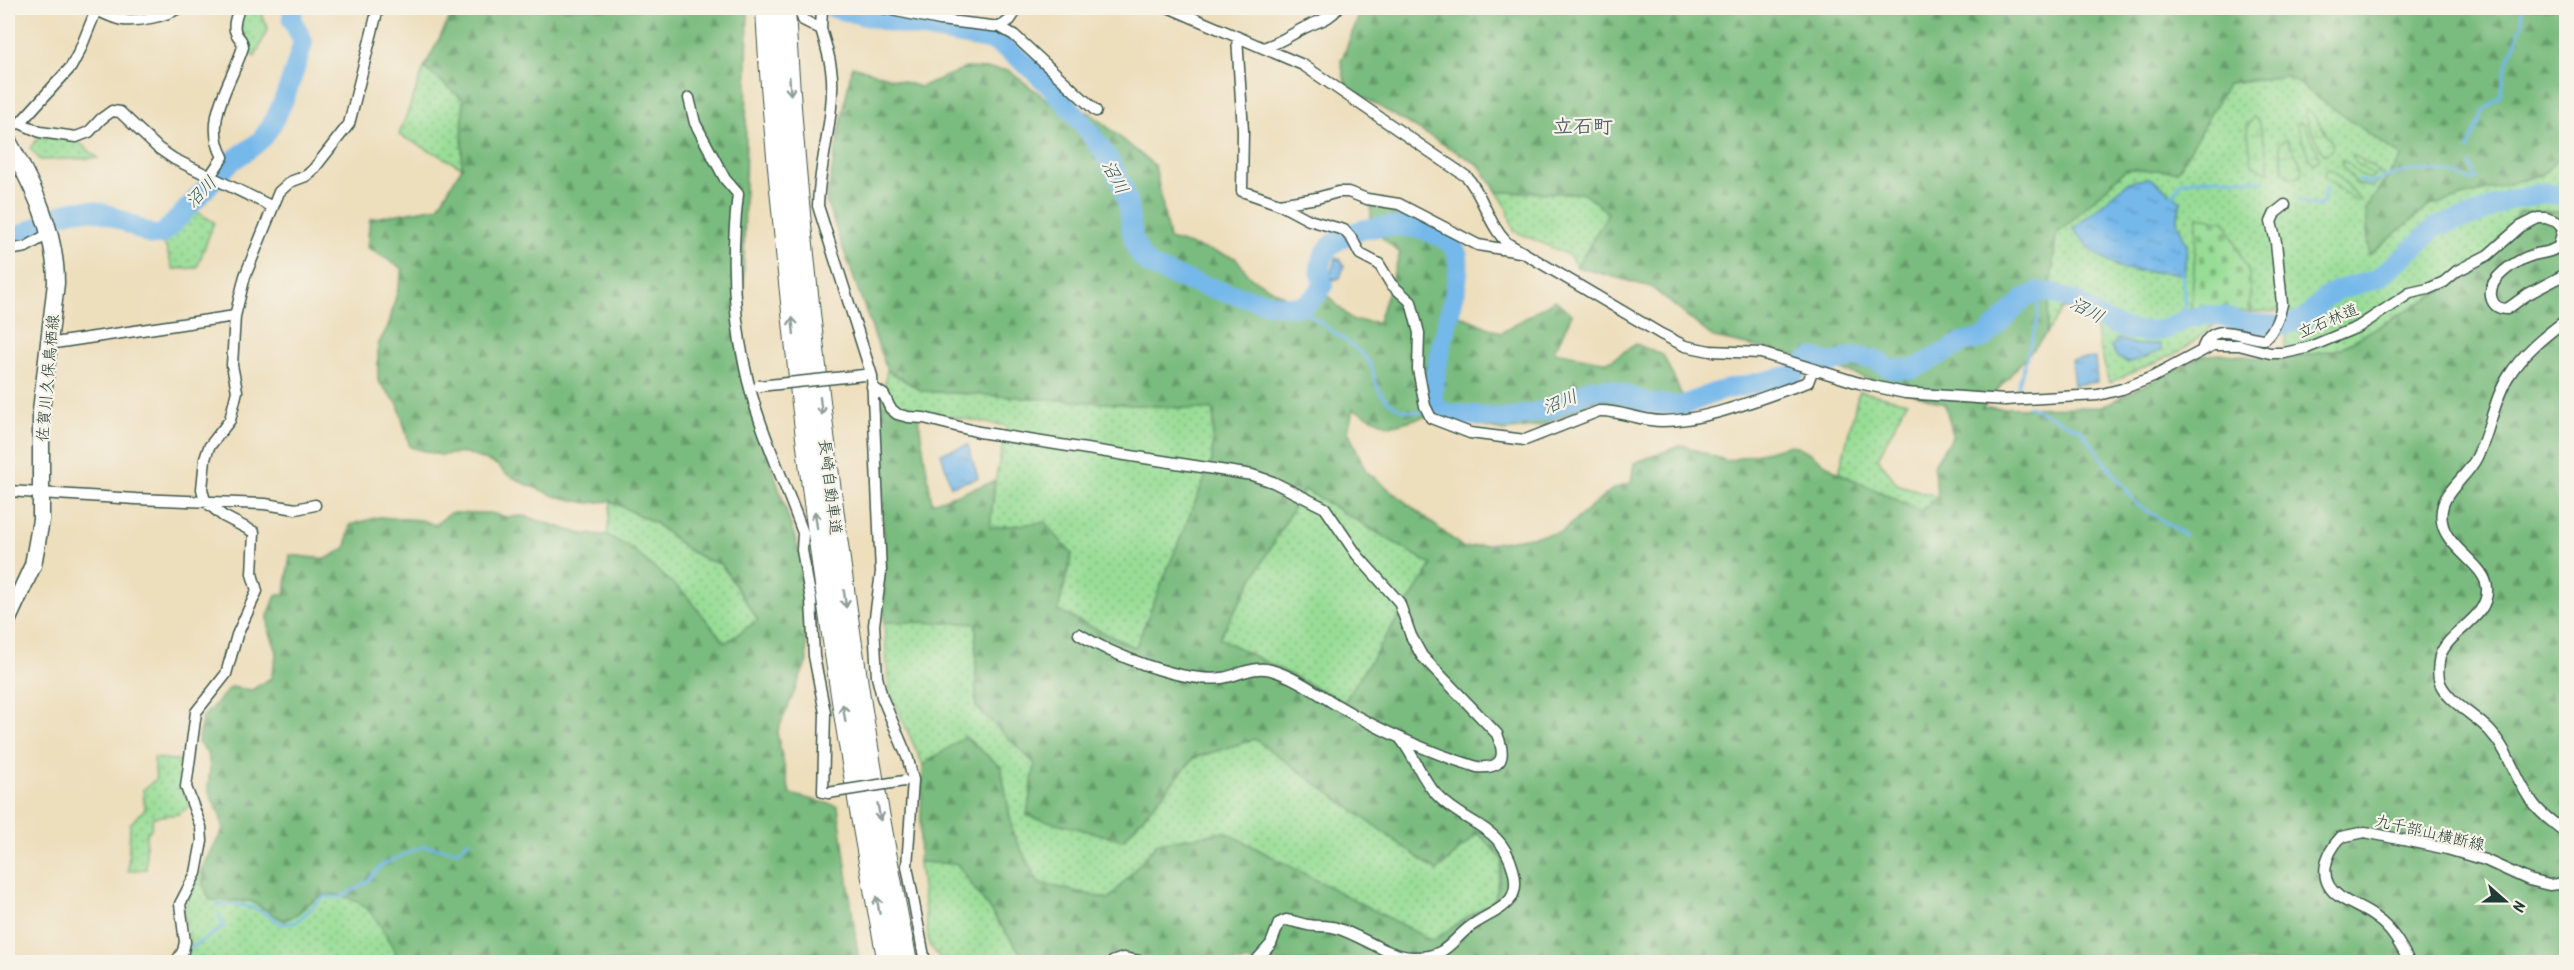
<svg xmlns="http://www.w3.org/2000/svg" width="2574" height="970" viewBox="0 0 2574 970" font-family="Kalam,'Klee One',sans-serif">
  <defs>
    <pattern id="grass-dots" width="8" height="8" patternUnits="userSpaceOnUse" patternTransform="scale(1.5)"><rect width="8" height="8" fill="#98dd96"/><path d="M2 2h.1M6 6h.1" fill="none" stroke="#7bb47b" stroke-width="1.8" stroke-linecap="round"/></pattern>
    <pattern id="forest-firs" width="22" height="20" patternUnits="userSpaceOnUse" patternTransform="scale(1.5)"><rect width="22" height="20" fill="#7abc7f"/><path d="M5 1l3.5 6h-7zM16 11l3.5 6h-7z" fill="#639a69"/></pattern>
    <pattern id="wetland-marsh" width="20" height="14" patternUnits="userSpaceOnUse" patternTransform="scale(1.5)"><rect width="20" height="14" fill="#98dd96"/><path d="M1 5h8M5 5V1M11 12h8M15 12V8" fill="none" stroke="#7bb47b"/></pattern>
    <pattern id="cemetery-stones" width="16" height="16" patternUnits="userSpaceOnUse" patternTransform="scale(1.5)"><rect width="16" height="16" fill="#98dd96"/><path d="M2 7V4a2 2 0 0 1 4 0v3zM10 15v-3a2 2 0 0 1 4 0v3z" fill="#7bb47b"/></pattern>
    <pattern id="water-ripples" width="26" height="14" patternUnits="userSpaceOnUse" patternTransform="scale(1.5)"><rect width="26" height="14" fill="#75b8ea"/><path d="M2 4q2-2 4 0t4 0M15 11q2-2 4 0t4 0" fill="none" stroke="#5f97be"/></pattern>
  </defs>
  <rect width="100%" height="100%" fill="#f7f3e8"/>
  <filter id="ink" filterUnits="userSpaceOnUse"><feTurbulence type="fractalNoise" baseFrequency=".0167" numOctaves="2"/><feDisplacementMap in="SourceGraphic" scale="12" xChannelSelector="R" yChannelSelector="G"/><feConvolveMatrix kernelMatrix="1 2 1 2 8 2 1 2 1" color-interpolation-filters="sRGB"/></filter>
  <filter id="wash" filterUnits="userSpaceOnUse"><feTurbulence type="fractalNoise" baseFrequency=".008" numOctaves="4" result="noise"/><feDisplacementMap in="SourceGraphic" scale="24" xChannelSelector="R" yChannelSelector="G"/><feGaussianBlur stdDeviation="1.35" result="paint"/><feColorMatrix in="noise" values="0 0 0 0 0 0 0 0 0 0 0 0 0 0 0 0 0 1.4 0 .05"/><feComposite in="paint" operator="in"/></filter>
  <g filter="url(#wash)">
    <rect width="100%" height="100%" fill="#eddebc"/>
    <path fill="url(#grass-dots)" stroke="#5c8d65" stroke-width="1.5" fill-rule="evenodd" d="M242,8H267L262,17L268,28L255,57L246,51L247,40L238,26Z
      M424,68L463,99L462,167L399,135Z
      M2287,76L2402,157L2366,208L2369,254L2429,206L2543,174L2566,151V212L2520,211L2474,272L2339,349L2282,360L2292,311L2251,312L2249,273L2198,217L2191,308L2215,325L2181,351L2109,383L2094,323L2064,308L2046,334L2056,235L2126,169L2178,170L2228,83ZM2129,182L2181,201L2177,222L2187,246Z
      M40,136L77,141L98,158L40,160L30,148Z
      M1497,192L1584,193L1609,213L1577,267L1569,255L1514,231L1505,204Z
      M195,211L214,222L197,268L173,269L164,242Z
      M887,370L922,391L1214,410L1212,461L1136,648L1057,611L1072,554L990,528L995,481L1007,426L882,405Z
      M1859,391L1907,402L1878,458L1897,484L1938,497L1921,511L1839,473Z
      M1304,489L1432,565L1344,703L1219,638Z
      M611,501L655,523L688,550L707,560L721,564L758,620L725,643L686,595L632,549L607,535Z
      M884,622L976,623V707L1035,764L1027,815L1123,840L1194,758L1255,739L1437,871L1478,833L1503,859L1495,900L1432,941L1225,832L1158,843L1109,899L1039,883L1013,834L1001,767L965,737L923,765L889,690Z
      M154,758L184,761L182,789L190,806L179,814L153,817L151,829L146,835V869L128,871L130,824L145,809L143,790L156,779Z
      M919,862L957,864L1027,962H944L929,945Z
      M203,866V884L210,900L251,901L283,920C300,916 306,902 322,896C336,891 359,900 369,911C381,922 392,948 401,962H182L191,948L183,910Z"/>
    <path fill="url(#forest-firs)" stroke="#4c7c5a" stroke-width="1.5" fill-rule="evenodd" d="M455,8H748L742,374L802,560L807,661L777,733L790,794L838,806L859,962H401C392,948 381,922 369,911C359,900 336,891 322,896C306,902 300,916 283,920L251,901L210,900L203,884V866L223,830L220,814L211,798L208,787L210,769L208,753L198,743L202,718L231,687L252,690L271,678L277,652L269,630L268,616L276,595L285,594L290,555L326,559L346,548L350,525L379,517L421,520L435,525L450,513H490L506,517L524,516L582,534L607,535L632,549L686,595L725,643L758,620L721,564L707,560L688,550L655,523L611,501L588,503L555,496L526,484L506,474L497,465L466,453L440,455L410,447L398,404L378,381V345L389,324L403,269L367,247L370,219L438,207L462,167L463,99L424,68Z
      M1362,8H2566V151L2543,174L2429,206L2369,255L2366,208L2402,157L2287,76L2228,83L2178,171L2126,169L2056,235L2046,334L1982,408L2101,407L2204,355L2226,354L2282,360L2339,349L2474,272L2520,211L2566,212V962H1027L957,864L919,862L923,765L965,737L1001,767L1013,834L1039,883L1109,899L1158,843L1225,832L1432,941L1495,900L1503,860L1478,833L1437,871L1255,739L1194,758L1123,840L1027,816L1035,764L976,707V623L884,622L882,405L917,410L932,503L995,481L990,528L1045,522L1072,554L1058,611L1135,648L1212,461L1214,410L922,391L887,370L826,201L852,66L920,87L966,68L1008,70L1050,102L1090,113L1155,166L1169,239L1236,258L1250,277L1289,299L1325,293L1353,321L1378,322L1400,253L1371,228V205L1416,216L1453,235L1445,309L1501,333L1555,300L1572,314L1554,352L1608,362L1636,344L1663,355L1689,410L1639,412L1599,399L1540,426L1503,431L1431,415L1390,426L1353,409L1348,431L1366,471L1464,548L1561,532L1613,489L1631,483L1634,463L1682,445L1727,461L1791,445L1805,450L1839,473L1921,511L1938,497L1933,466L1953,435L1945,404L1799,356L1714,338L1651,287L1577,267L1608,213L1584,193L1497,192L1479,165L1346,87L1341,61ZM1304,489L1432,565L1344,702L1219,638Z"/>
    <path fill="url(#wetland-marsh)" stroke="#5c8d65" stroke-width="1.5" d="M2305,109L2312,113L2333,143L2332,150L2326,154L2322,151L2305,116Z
      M2254,117L2259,121L2268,157V173L2252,164L2247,126Z
      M2299,121L2304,124L2319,155L2318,161L2314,163L2309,158L2297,125Z
      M2286,138L2303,167L2302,174L2292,179L2284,173L2279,144Z
      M2352,155C2364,158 2374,170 2385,176L2372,187L2358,185L2343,167L2341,160C2355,164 2353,175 2371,180L2374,176L2357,164Z
      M2327,169L2334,171L2359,199L2356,202L2324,177Z"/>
    <path fill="url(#cemetery-stones)" stroke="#5c8d65" stroke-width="1.5" d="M2198,217L2225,221L2249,273L2251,312L2191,308Z"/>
    <path fill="url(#water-ripples)" stroke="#4a7a8f" stroke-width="1.5" d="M2150,178L2181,201L2177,222L2187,245L2184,274L2124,270L2092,251L2073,229L2129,182Z
      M1336,258L1340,259L1344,266L1340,278L1333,280L1330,275Z
      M2118,339L2136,345L2160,344L2161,351L2129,363L2117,357L2111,347Z
      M2095,358L2097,382L2074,385L2071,360Z
      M968,445L978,478L951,486L941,453Z"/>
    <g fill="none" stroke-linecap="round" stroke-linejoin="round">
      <path stroke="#75b8ea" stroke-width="3" d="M2468,150L2483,111L2500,96L2506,67L2523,24L2521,8
        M2358,180L2371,184C2404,166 2441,167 2474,181L2477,178L2470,164
        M2173,197L2181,182C2210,178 2235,176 2264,182
        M2298,200L2316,206L2323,203L2326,188
        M2182,271L2186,319
        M1299,306C1320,324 1344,337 1365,357C1374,365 1373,380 1379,390C1388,406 1405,413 1422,412
        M2018,387L2038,319V292
        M2028,406L2081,430L2137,504L2185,535
        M217,905C245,903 258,907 282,924L296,922L324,897H342L367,882L382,865L424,846L457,851L470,840
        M186,951L224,927L219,914"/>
      <path stroke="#75b8ea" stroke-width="20" d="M833,8L890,22L993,41C1036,63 1107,144 1124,190C1133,213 1127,244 1147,263C1162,276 1281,311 1300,306C1310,303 1318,294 1323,286C1322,280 1320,273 1320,268C1327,211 1453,217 1458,258C1460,276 1454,295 1450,312C1442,343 1434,374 1432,406L1446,413L1506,419L1551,409L1591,389H1609L1647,403L1681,406L1716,392L1793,375L1805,362L1812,358L1832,363L1853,357L1873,359L1892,369H1914L1962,343L1984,338L2025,298L2038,292L2053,293L2079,303L2097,317L2125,329L2145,332L2167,329L2186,319L2206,315L2223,316L2242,323L2282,326L2305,319L2325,298L2338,290L2377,279L2415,247L2435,227L2476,215L2508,200L2544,193L2566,196
        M8,239C29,234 44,222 63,214C95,201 123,222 152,235H161C185,213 205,188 228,165C239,154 254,149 264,136C282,112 295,71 303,42L292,19L293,8"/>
    </g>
  </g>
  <g filter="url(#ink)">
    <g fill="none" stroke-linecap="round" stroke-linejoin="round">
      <g stroke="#3e5548" stroke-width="13">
        <path id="minor" d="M799,8L803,20L821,29C826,45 831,61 832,78C834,120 819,164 818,206L872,376L881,572L874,625L877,677L882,697L908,759L913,780L907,866L925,962
          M882,8L940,20L1000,27L1010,20L1018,8
          M1170,8L1303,65L1467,177C1484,197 1488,224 1507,243L1661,334L1685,346L1710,351L1761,353L1859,383L1905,393L2005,400L2098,395L2122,389L2153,377L2213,345H2239L2270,353H2284L2307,348L2358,327L2410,293L2428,289L2444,282L2457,271L2488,255L2520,227L2538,218H2546L2557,222L2563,229L2559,246C2551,253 2543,252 2533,255C2517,260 2484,279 2492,300C2495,307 2500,309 2507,309L2528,294L2566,274
          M96,10C104,13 114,19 123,20C140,21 164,17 179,8
          M1000,27L1014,35L1096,111
          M821,29L822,8
          M1237,37L1243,131L1242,191L1279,204L1309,220L1344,230L1352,239L1360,254L1379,264L1391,284L1411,302L1419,333L1418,369L1425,406L1431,418L1470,433L1525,440L1599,411C1620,410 1640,421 1662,421C1709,421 1762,397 1808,382L1813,369
          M1264,48C1278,43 1289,36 1302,29C1316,21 1328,21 1338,8
          M689,98L695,123L725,179L738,194C731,252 732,310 745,368C756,422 784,480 803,533L802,550L811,600L814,656L825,713L823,792L828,793
          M20,123L71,67L80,50L97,8
          M8,125L20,123L40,132L76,137L89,132L101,119L112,111L120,112L158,148L174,159L273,207
          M210,176L223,157C202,119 232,83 243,47C243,40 239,39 236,33C232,26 237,15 239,8
          M1279,204L1317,198L1338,192H1348L1367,199L1399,204L1478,245L1520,252
          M8,250L26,247L50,233
          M2566,320C2546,335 2522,354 2508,377C2493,401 2490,432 2477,457C2466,480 2437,493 2442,522C2446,548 2486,565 2487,588C2489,619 2450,629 2440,656C2438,665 2437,674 2440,683C2449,703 2474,714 2489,730C2510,752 2515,780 2533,803C2542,816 2555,823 2566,833
          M48,344L235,316
          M2202,350C2212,318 2241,338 2265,339C2274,330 2280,316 2282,304L2276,242L2271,222L2275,213L2285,205
          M872,387L884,395L890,408L897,414L908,417L924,418L979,432L1252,475L1273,482L1325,508L1357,555L1399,602L1411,636L1422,656L1497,734C1506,756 1504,769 1477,767C1428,752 1379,730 1335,704C1314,691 1295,677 1271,670C1253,665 1238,676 1222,678C1182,683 1112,655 1079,634
          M8,491L136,499L265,504L296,509L315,505
          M176,962L183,951L185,942L180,904L196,873L202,841L201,827L186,787L196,712L226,674L237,635L257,591L252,574L254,532L223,516L205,501L202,489L205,459L209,447L230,420L237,391L232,365L235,316L245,276L279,192L290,182L306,176L313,170L349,124L378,8
          M1112,962L1123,958L1144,962
          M1255,962L1271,944L1279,923L1286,920C1294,921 1301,924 1308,925C1317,927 1327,925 1336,928C1361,935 1386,956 1412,957C1450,959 1451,937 1477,922C1502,907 1522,902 1513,869C1501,824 1465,825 1437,795C1421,779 1415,756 1400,738
          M2409,962C2401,946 2392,929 2376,918C2365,909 2351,905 2340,897C2316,881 2325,854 2341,837L2365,832L2447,849L2485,860L2529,880L2549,885L2559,884L2566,879"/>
      </g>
      <g stroke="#3e5548" stroke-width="19">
        <path id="primary" d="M8,141C33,186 56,231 56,283L41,411V520L33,565L8,619"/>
      </g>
      <g stroke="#3e5548" stroke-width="22">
        <path id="motorway" d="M766,8C770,96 780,185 788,273C811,504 843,735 888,962
          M785,8C791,136 804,265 819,393C841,584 869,774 907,962"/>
      </g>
      <use href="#minor" stroke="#fff" stroke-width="10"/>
      <use href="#primary" stroke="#fff" stroke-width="16"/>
      <use href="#motorway" stroke="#fff" stroke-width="20"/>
      <g stroke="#3e5548" stroke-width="13" stroke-linecap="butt">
        <path id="minor-bridge" d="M759,386L864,375
          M828,793L904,781"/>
      </g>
      <use href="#minor-bridge" stroke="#fff" stroke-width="10"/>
    </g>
    <defs><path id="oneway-shaft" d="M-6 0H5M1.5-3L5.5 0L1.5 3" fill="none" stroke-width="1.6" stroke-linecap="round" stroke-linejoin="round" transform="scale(1.5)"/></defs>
    <g stroke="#8f9e9a">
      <use href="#oneway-shaft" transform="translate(790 86) rotate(86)"/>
      <use href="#oneway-shaft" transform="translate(793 326) rotate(-96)"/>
      <use href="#oneway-shaft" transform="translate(821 406) rotate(83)"/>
      <use href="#oneway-shaft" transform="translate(816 520) rotate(-98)"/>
      <use href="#oneway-shaft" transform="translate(845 599) rotate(82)"/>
      <use href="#oneway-shaft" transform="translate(844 713) rotate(-99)"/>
      <use href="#oneway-shaft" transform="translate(879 812) rotate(80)"/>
      <use href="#oneway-shaft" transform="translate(878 905) rotate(-100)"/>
    </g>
  </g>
  <g text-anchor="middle" stroke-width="4.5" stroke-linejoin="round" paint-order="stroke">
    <g font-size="16" fill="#1f3d34" stroke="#f7f3e8">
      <text transform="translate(2328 320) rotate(-23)" y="6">立石林道</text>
      <text transform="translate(47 378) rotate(-85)" y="6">佐賀川久保鳥栖線</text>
      <text transform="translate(831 487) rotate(83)" y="6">長崎自動車道</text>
      <text transform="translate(2430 832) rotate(13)" y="6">九千部山横断線</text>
    </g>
    <g font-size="18" font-style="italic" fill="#345c62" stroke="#f7f3e8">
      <text transform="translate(1115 177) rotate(62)" y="6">沼川</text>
      <text transform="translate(201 192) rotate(-46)" y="6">沼川</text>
      <text transform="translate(2087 310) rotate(28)" y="6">沼川</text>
      <text transform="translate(1560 402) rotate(-22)" y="6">沼川</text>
    </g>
    <g font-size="20" font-weight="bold" fill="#59636f" stroke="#f7f3e8">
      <text x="1583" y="133">立石町</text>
    </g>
  </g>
  <rect width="2574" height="970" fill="none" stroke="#f7f3e8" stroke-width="30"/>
  <g transform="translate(2505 901) rotate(111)" stroke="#f7f3e8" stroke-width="4.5" paint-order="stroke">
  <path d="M0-4.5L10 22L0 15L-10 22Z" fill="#1f3d34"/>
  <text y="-9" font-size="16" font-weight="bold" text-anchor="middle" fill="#1f3d34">N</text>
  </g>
</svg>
